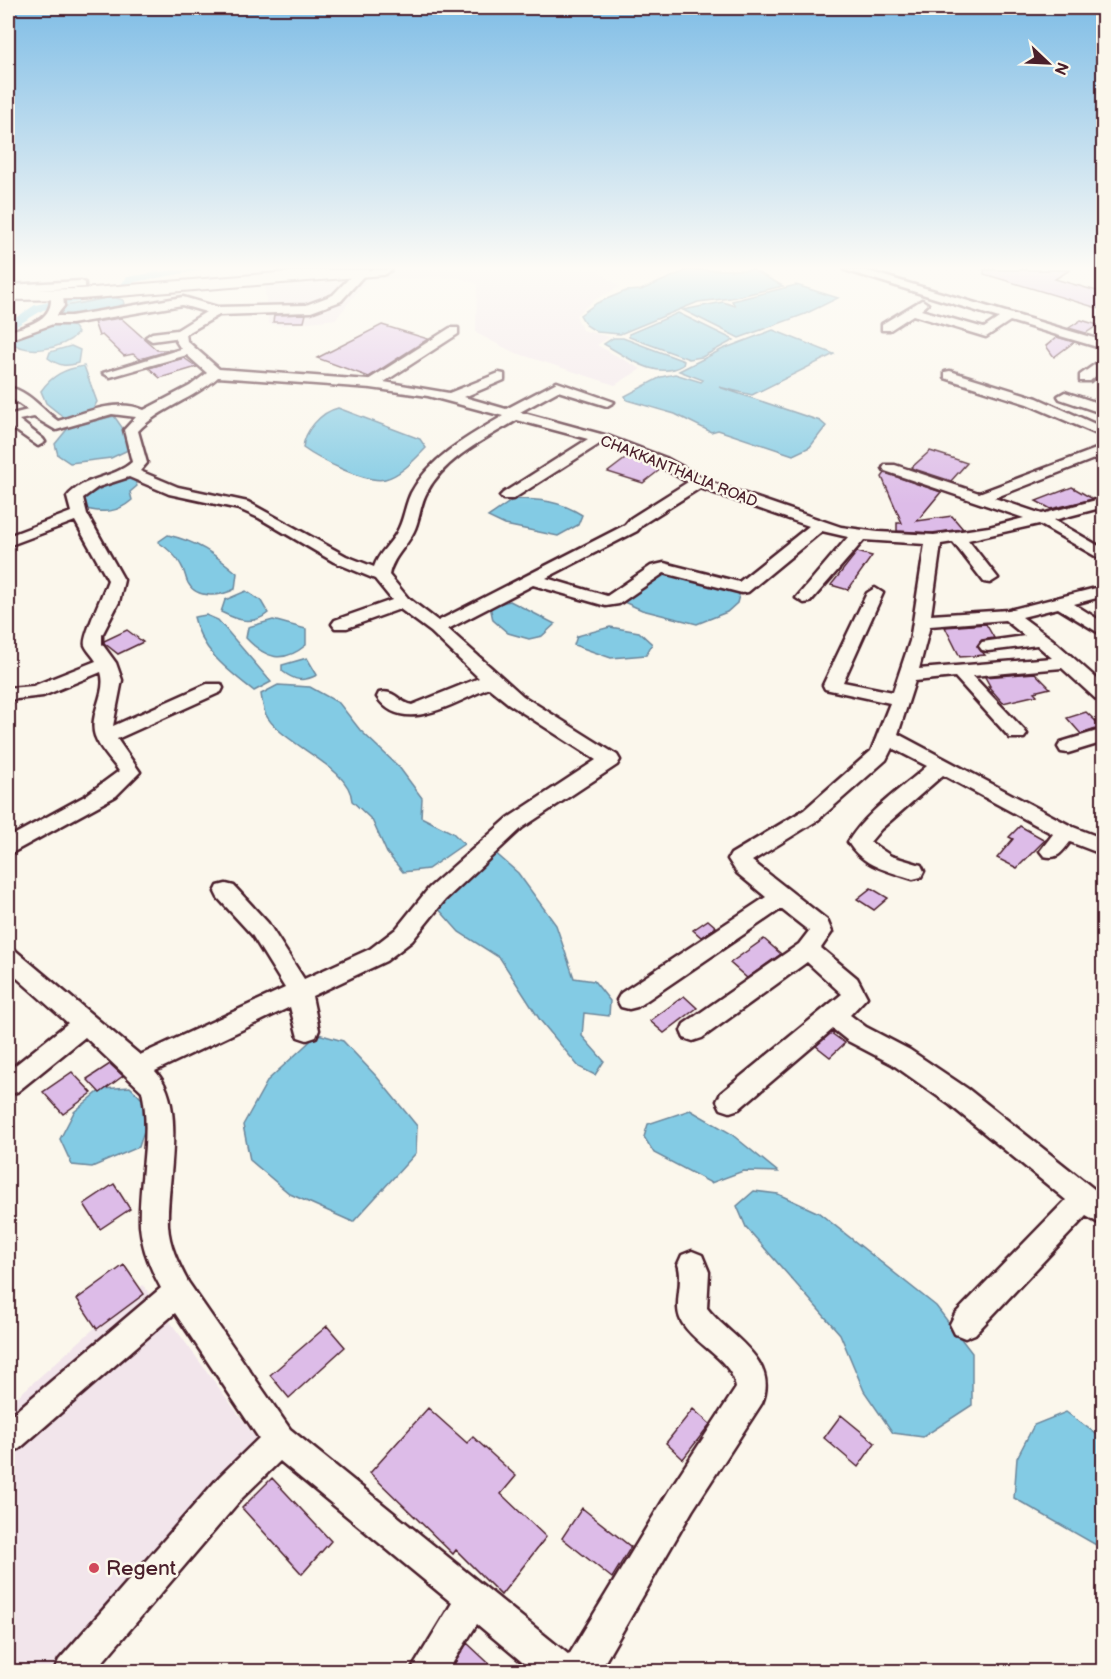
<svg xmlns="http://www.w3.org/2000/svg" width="1111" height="1679" viewBox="0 0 1111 1679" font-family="'Balsamiq Sans',sans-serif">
  <rect width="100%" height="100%" fill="#fbf7ec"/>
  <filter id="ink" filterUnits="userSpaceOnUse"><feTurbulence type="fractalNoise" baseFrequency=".0167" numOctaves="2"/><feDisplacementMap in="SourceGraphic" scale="12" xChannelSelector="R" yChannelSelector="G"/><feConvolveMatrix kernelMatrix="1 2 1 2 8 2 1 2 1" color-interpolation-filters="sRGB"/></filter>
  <g filter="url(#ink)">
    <path fill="#f2e5eb" d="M302,270H597L620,287L594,300L576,315L582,330L610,337L597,345L641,369L615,385L513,352L476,333L477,284L457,277L367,279L336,319L283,325L269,324L265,293L267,274Z
      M143,1285L276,1465L86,1671H8V1405Z"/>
    <path fill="#83cbe4" stroke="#6c869a" stroke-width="1.5" d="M688,270H753L783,286L731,298L698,302L620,334L597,332L586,325L580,315L597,303L626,291L641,290Z
      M796,285L838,298L805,314L739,338L683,310L723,302L735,306L732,301Z
      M113,297L123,300L124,304C104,313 76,320 54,315L60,307Z
      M678,313L734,340L702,357L689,359L629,337V334Z
      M66,324L74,327L78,333C62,350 26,356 8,340L39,327Z
      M773,330L834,354L752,395L719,387L820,421L826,426L810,447L793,455L718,430L711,432L675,414L627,400L625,396L661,377L675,374L701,382L703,380L679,371L723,349Z
      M613,338H623L684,361L683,365C657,381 627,357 604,344Z
      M71,346L80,350L78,363C66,367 59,366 48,358L50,352Z
      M84,366L97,402L90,414L66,419L46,403L41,391C52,375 65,369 84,366Z
      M338,408L420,439L426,448C415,459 401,475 385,479C367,484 318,459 303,448C304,431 321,412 338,408Z
      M114,416L126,433L128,450L111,458L70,463L58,455L55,444L69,427Z
      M134,478L137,486L130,492L132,500C117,513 104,513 86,509L85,497L113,482Z
      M514,499C539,499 560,501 582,515L578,525L558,536L505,525L488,517Z
      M168,535C198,542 213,553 237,573L235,589C222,596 197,600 188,583C185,577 185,571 181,565C176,555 167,548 158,542Z
      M669,572C693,578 715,588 740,592L737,603L727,612L697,624L642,610L617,599L654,574Z
      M246,591L261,601L268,613C253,626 237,620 221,612L225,600Z
      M510,601L555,624L542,636L529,639L508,633L493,620L490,606Z
      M206,615L218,620L271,682L254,691C229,671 201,651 194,617Z
      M273,620L306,629V645C283,664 266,659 246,638L248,627Z
      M610,627L639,632L652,644L646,655L611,658L574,645L577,636Z
      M307,658L317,675C303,682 295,681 282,671V665Z
      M278,685L310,687L339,703L360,730L399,767L422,798L421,817L453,833L464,844L428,869L403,872L387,853L372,820L352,801C350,765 279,744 265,713C263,707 262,700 261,694Z
      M492,850L518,873L556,925L574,978L594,981L610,1001L609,1016L584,1013L582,1036L604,1061L595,1075L579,1067L540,1020L500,958L459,932L436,906Z
      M318,1034L343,1041L377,1077L417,1126L416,1153L353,1222L290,1194L250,1160L243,1125L268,1080Z
      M130,1087L151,1108L139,1147L92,1167L72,1165L60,1139L74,1112L102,1089Z
      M690,1110L730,1133L778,1172L743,1171L711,1183L654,1153L644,1137L648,1124Z
      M754,1191L778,1194L819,1213L936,1306L972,1353V1405L923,1437L893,1433L864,1391L840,1334L746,1227L737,1206Z
      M1066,1412L1103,1439V1549L1014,1498L1017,1458L1034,1425Z"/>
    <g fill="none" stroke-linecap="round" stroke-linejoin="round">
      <path fill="#83cbe4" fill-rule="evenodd" d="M172,270H203L134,282L127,291L43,310L8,331V323L35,305L119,287L127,277Z"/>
    </g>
    <path fill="#ddbce8" stroke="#4a1f2b" stroke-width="1.5" d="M984,270H1070L1055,279L1104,293V310L984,274Z
      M306,314L304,322H273L274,315Z
      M121,318L157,350H172L140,359L133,354L124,356L102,335L99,336L94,322Z
      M1081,320L1098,325L1086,333L1069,328Z
      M382,325L428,339L369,377L317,358Z
      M1057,337L1074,342L1054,357L1046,346Z
      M184,358L197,367L160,378L149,368Z
      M930,451L949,457L967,463L951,481L911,468Z
      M629,456L655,466L661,469L643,483L608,472Z
      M885,473L941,492L917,521L952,516L963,529L932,533L897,531V523H902L882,477Z
      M1072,487L1093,499L1051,509L1036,501Z
      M857,552L872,556L848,590L831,585Z
      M986,624L994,638L982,640L977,646L985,655L960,657L945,627Z
      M127,630L143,642L118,654L104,643V641Z
      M1035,673L1050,688L1034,692L1037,695L1003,703L988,686H990L985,677Z
      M1086,712L1102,727L1081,734L1067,718Z
      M1020,826L1045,840L1017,868L997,858L1013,839L1009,837Z
      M871,888L888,898L874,910L857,899Z
      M708,920L716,927L701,937L693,930Z
      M764,939L781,954L747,978L730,963Z
      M684,996L697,1008L664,1033L650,1021Z
      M831,1033L845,1043L830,1057L816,1046Z
      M110,1064L123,1076L100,1093L87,1079Z
      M72,1072L92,1093L63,1114L43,1092Z
      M114,1184L130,1209L100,1229L84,1204Z
      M124,1265L144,1294L97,1329L77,1299Z
      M327,1326L345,1347L289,1398L270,1375Z
      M428,1408L467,1443L473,1437L516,1476L501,1494L546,1537L501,1595L456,1550L453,1554L370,1473Z
      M693,1409L710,1424L683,1459L666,1443Z
      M841,1415L875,1443L858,1467L824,1438Z
      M272,1478L331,1541L302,1574L242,1508Z
      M582,1508L631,1547L612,1578L562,1538Z
      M467,1643L497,1671H450Z"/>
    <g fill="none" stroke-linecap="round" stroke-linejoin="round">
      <g stroke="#4a1f2b" stroke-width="5">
        <path id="minor" d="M845,270H864L1104,341V349L1010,321L986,337L913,315L890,330H882V324L922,300L928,304L921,310L984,328L999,318Z
          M356,271L366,273L341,301L311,312L219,315L186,334L187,341L219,369L368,380L450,328H458V334L384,382L449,393L499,373L504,374V380L464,397L506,409L557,382L614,402L607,406L558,391L520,412L608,436L666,458L710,482L841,527L878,532L934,535L989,527L1024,518L885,471L883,468L885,465H895L979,493L1104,446V455L994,498L1042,514L1104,498V507L1054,520L1104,549V561L1039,524L968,540L998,578L990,583L984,582L953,542L941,544L931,615L1009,610L1104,586V596L1074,604L1104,623V636L1058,608L1022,617L1053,640L1104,685V702L1097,700L1062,668L973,676L1024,730L1027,734L1024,738H1010L955,677L915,681L898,734L1073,827L1104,839V855L1070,842C1062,852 1058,860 1044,856L1040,851L1053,834L943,775L881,829L870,842L891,856L921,865L924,871L921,877L913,879C888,871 862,866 848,842C866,812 901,789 927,766L892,748L886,760L818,820L752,861L827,920L832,932L821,948L857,978L867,997L850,1015L866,1027L910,1050L968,1089L1104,1197V1226L1086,1216L975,1334L965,1338L955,1334L950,1324L955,1314L1066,1200L950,1105L892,1064L848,1041L833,1029L739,1109L730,1112L721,1109L717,1101L721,1093L842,994L807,962L702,1038L693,1041L684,1038L681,1031L684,1024L799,944L809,931L781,909L637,1007L629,1009L621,1007L617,1000L621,993L766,897L737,873L728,859L731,854L804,810L871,751L890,703L825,689L823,685L867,593L875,588L883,593L843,682L893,692L910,641L925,544L864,540L810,602L804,603L796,598L848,537L822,531L748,592L742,593L664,573L619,604L606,606L533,585L448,629L523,696L617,755L620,760L617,765L522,828L445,900L412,941L386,961L312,996L319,1030L316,1037L307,1040L298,1037L290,1007L155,1071C188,1105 166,1182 168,1225C169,1246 179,1265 188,1282L290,1429L569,1655L670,1489L736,1388C733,1360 698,1347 683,1324C671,1306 685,1284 678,1264L682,1255L692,1251L702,1255L709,1272L707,1308C728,1336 780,1359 762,1403L692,1511L599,1672H534L477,1624L447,1672H410L452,1603L280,1461L242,1498L94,1672H54L59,1660L220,1476L259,1438L175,1313L19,1449L8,1453V1418L161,1288C151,1270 142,1248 140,1226C138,1180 152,1136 142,1091L85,1037L17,1092L8,1095V1071L68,1023L8,970V948L16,951L140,1055L285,988L252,935L218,898L215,892L218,886L226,884L234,886L268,923L304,979L370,949L396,929L429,888L508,818L596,760L509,704L489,688C456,701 403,737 377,697L379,693C395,689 399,703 412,705L479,678L431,632L400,609L347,628H335L332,624L335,620L392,600L375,579L334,562L259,518L239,509L169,494L129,477L98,487L83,498L87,514L124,580L119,602L102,635V644L116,663L122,680L113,726L207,684H221L223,688L221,692L117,739L140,772L116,796L8,855V838L85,796L119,771C112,761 99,748 95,736C88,714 108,693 101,672L43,696L8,700V688L33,686L96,661C93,656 87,650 85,645C82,638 104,592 108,580L75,521L8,546V536L71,512L67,497C84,476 113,479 132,462L124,430L136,417L112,414L56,430L34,417L19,420L43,439L45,442L38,446L8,425V415L28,410L8,396V387C29,391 41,409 58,421C85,413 117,398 144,410L190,386L207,373L187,355L110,377L103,373L181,349L174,338L152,341L146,337L152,333L177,330L206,312L182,305L71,324H53L8,340V332C28,325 53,321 51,296L57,292L63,296L64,306L56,316H71L183,297L217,307L306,305L333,295ZM218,377L371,388L428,396L503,416C469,436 430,457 411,493C405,505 404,520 397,532C390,545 379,552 374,567L346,556L248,502L178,487L140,471L147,463L138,431C161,407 194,399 218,377ZM517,420L588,439L503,493L500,496L503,499H513L601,443L656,464L688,482L631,518L625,525L438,621L408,598L389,575C393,556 406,548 414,531C420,519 420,504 427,492C445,458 485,439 517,420ZM700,488L809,526L739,582L664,563L651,566L607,596L546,578L637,531L643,524ZM1005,620L1025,636L982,642L979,646L982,650L988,651L1037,645L1052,658L919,669L930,626Z
          M81,281L85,283V287L8,292V285Z
          M1104,358V369L1090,381H1080V375Z
          M950,371L1037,398L1104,428V437L1027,404L945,378V372Z
          M1065,392L1104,405V414L1060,399L1058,396Z
          M1104,729V742L1068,753L1061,752L1058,747L1061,742Z"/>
      </g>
      <g stroke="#4a1f2b" stroke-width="4">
        <path id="highway" d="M314,270H392L384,275L81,299L8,300V290L81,289Z"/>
      </g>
      <use href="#minor" fill="#fbf7ec" fill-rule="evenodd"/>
      <use href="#highway" fill="#fbf7ec" fill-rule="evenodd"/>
    </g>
  </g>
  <linearGradient id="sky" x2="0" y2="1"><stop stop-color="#7fbde6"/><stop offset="0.53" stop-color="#fdfbf6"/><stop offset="1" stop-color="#fdfbf6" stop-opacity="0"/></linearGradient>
  <rect width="1111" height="505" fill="url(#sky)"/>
  <circle fill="#d1495b" stroke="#fbf7ec" stroke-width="2" cx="94" cy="1568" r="6"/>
  <g text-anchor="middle" stroke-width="5" stroke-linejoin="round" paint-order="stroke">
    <g font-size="15" fill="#4a1f2b" stroke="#fbf7ec">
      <text transform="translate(679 471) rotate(22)" y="5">CHAKKANTHALIA ROAD</text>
    </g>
    <g font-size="21" fill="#4a1f2b" stroke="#fbf7ec" text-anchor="start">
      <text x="106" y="1575">Regent</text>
    </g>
  </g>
  <rect width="1111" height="1679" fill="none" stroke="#fbf7ec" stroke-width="30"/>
  <rect x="15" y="15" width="1081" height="1649" fill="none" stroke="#4a1f2b" stroke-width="2" filter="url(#ink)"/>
  <g transform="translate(1048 63) rotate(113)" stroke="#fbf7ec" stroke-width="4.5" paint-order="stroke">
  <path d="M0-4.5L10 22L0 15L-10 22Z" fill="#4a1f2b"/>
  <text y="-9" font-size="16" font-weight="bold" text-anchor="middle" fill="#4a1f2b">N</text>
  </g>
</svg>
